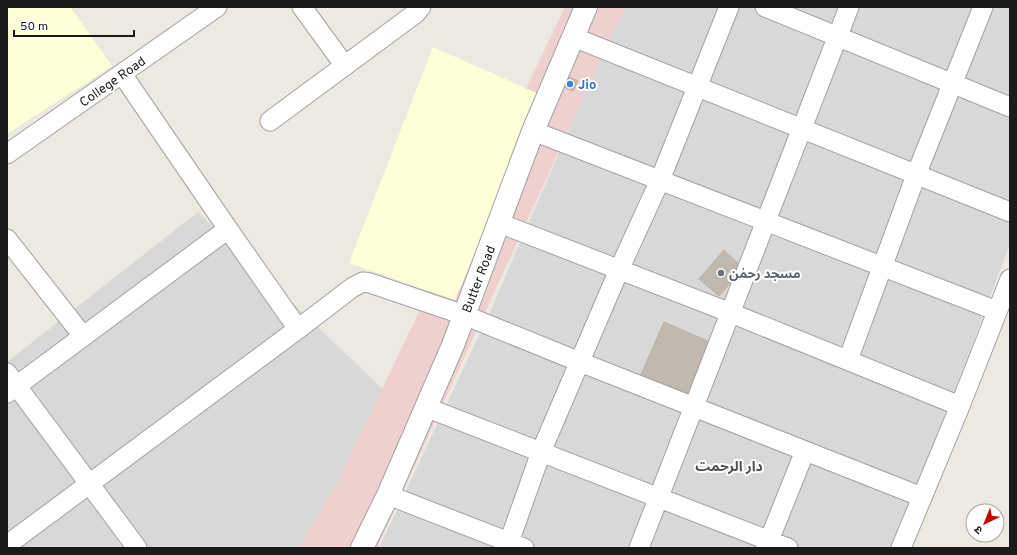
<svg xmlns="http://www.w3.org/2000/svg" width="1017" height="555" viewBox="0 0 1017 555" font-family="Overpass,'Noto Sans Arabic','Noto Sans Devanagari',sans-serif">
  <rect width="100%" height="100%" fill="#ede9e0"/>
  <path fill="#d9d8d8" d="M625,7H1010V244L896,548H379L490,312L581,102Z
    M198,212L396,402L322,548H7V362Z"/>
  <path fill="#eed1cf" d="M565,7H625L377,548H298L337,483Z"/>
  <path fill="#fdffd7" d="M7,7H70L112,66L7,134Z
    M433,47L541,95L455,300L349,263Z"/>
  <path fill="#c1b8b0" stroke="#beb0a3" d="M567,76L578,81L573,91L562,86Z
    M724,250L743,268L719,296L699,279Z
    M664,322L710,342L688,398L639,379Z"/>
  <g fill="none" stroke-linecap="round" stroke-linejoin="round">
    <g stroke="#a2a2a2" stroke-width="21">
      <path id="minor" d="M302,7L345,66
        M765,7L1010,107
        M573,37L1010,212
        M122,74L228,229L298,329
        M270,121L416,13L421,7
        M533,131L997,311
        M7,154L217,7
        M499,223L731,313L960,406
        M7,239L83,336
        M848,360L916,175L983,7
        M7,373L137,548
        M7,393L228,229
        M425,407L788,548
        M388,495L524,548
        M7,545L298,329L353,287L363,282L370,283L464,315L580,362L922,497
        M507,548L541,452L619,270L660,180L729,7
        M639,548L849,7
        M766,548L805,451
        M901,548L960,406L1010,279"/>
    </g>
    <g stroke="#a2a2a2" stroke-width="24">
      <path id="tertiary" d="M362,548L388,495L453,345L533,131L586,7"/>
    </g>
    <use href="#minor" stroke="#fff" stroke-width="19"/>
    <use href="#tertiary" stroke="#fff" stroke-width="22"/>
  </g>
  <circle fill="#3f7fe0" stroke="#fff" stroke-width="1.5" cx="570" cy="84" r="4"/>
  <circle fill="#6b7280" stroke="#fff" stroke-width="1.5" cx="721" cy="273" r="4"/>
  <g text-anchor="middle" stroke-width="4" stroke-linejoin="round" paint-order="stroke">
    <g font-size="13" fill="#1b1b1b" stroke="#fff">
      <text transform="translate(112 81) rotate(-35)" y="5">College Road</text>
      <text transform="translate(478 279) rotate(-69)" y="5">Butter Road</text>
    </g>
    <g font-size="13" font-weight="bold" fill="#366cbe" stroke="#fff" text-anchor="start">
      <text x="578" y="89">Jio</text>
    </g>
    <g font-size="13" font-weight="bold" fill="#5b616d" stroke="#fff" text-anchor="start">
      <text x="729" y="278">مسجد رحمٰن</text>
    </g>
    <g font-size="14" font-weight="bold" fill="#4e4e4e" stroke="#fff">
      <text x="729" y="471">دار الرحمت</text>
    </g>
  </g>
  <rect width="1017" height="555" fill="none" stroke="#1b1b1b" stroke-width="16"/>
  <g transform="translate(985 523) rotate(223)"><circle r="19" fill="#ffffff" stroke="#a4a4a4"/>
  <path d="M0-3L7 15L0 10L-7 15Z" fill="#c60900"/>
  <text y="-6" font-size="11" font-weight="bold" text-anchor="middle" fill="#1b1b1b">उ</text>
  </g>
  <path d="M14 30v6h120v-6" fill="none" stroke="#1b1b1b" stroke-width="2"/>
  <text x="20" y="30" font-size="12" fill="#1b1b1b" stroke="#ffffff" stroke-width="3" paint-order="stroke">50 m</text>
</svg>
